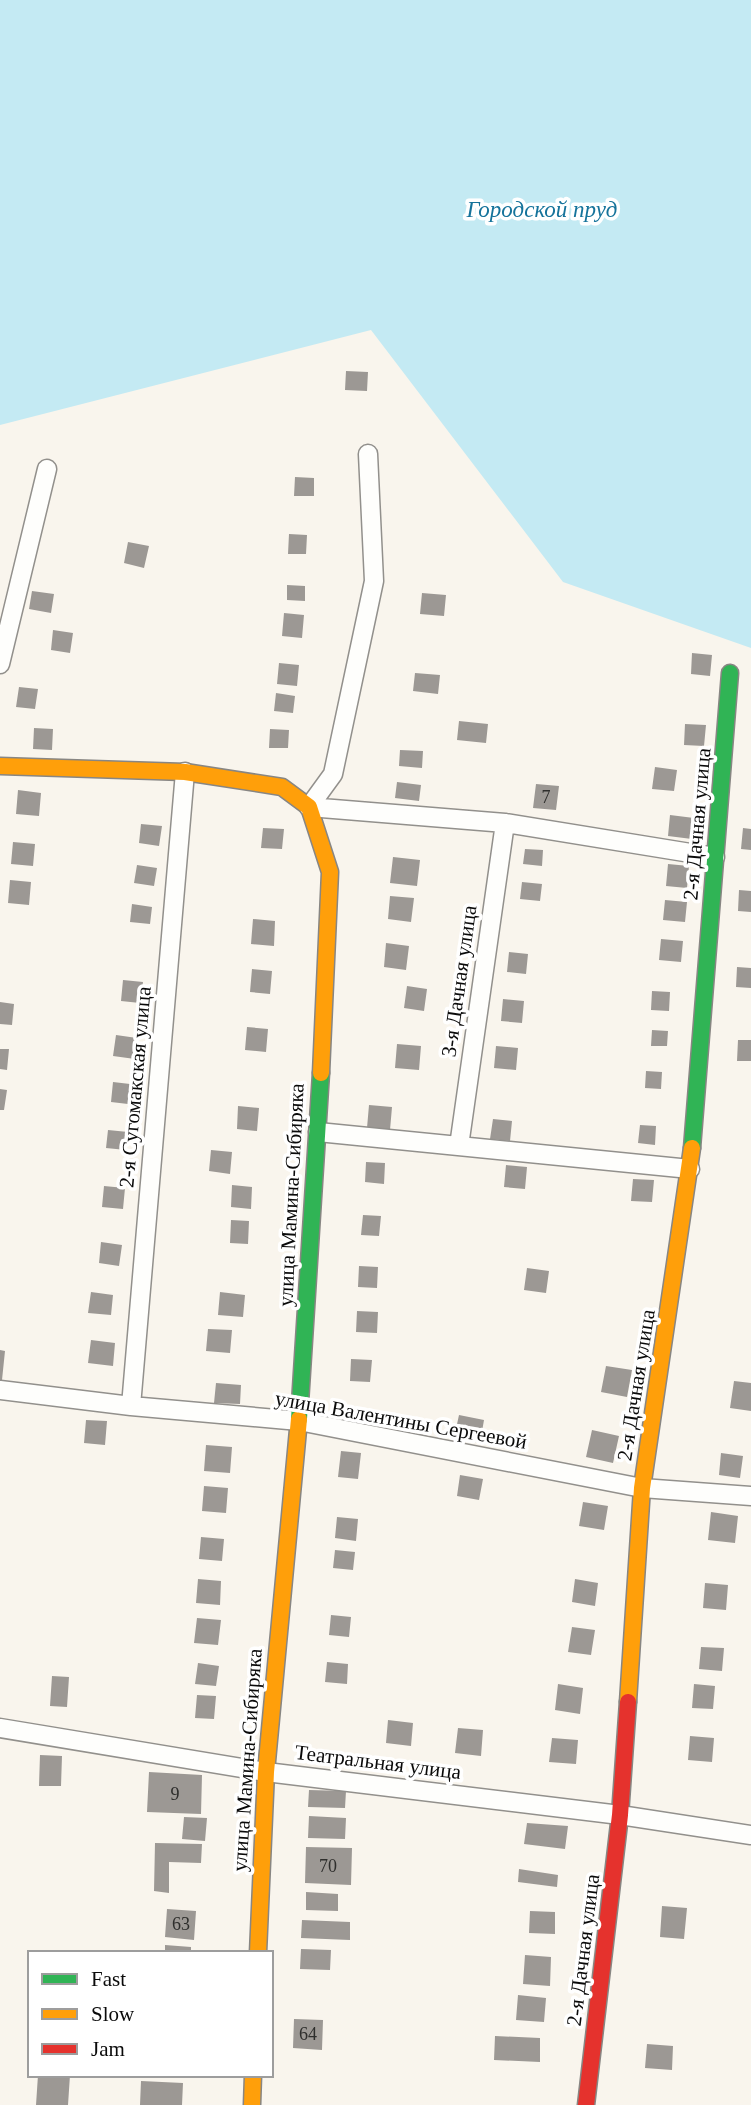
<svg xmlns="http://www.w3.org/2000/svg" width="751" height="2105" viewBox="0 0 751 2105" font-family="Georgia,serif">
  <rect width="100%" height="100%" fill="#f9f5ed"/>
  <path fill="#c4eaf3" d="M0,0H751V648L563,582L371,330L0,425Z"/>
  <path fill="#9c9894" d="M346,371L368,372L367,391L345,390Z
    M295,477L314,478V496H294Z
    M289,534L307,535L306,554H288Z
    M128,542L149,546L144,568L124,563Z
    M287,585L305,586V601L287,600Z
    M32,591L54,594L51,613L29,609Z
    M422,593L446,595L444,616L420,614Z
    M284,613L304,615L302,638L282,636Z
    M53,630L73,633L70,653L51,650Z
    M692,653L712,655L710,676L691,674Z
    M279,663L299,665L297,686L277,684Z
    M415,673L440,675L438,694L413,691Z
    M19,687L38,689L35,709L16,707Z
    M276,693L295,696L293,713L274,711Z
    M459,721L488,724L486,743L457,740Z
    M685,724L706,725L704,746L684,745Z
    M34,728L53,729L52,750L33,749Z
    M270,729L289,730L288,748H269Z
    M400,750L423,751L422,768L399,766Z
    M655,767L677,770L674,791L652,789Z
    M397,782L421,785L419,801L395,798Z
    M536,784L559,786L556,810L533,808Z
    M18,790L41,793L39,816L16,814Z
    M670,815L694,818L692,839L668,836Z
    M141,824L162,826L159,846L139,843Z
    M263,828L284,829L282,849L261,848Z
    M743,828L751,829V850L741,849Z
    M13,842L35,844L33,866L11,864Z
    M525,849L543,850L542,866L523,864Z
    M393,857L420,860L417,886L390,883Z
    M668,864L689,866L687,888L666,886Z
    M137,865L157,868L154,886L134,883Z
    M10,880L31,882L29,905L8,903Z
    M522,882L542,884L540,901L520,899Z
    M739,890L751,891V912L738,911Z
    M390,896L414,898L411,922L388,919Z
    M665,900L687,902L685,922L663,920Z
    M132,904L152,907L150,924L130,922Z
    M253,919L275,921L274,946L251,944Z
    M661,939L683,941L681,962L659,960Z
    M386,943L409,946L406,970L384,967Z
    M509,952L528,954L526,974L507,972Z
    M737,967L751,968V988L736,987Z
    M252,969L272,971L270,994L250,992Z
    M123,980L143,982L140,1003L121,1001Z
    M407,986L427,989L424,1011L404,1008Z
    M652,991L670,992L669,1011L651,1010Z
    M503,999L524,1001L522,1023L501,1021Z
    M0,1002L14,1004L12,1025L0,1024Z
    M247,1027L268,1029L266,1052L245,1050Z
    M652,1030L668,1031L667,1046H651Z
    M116,1035L137,1038L135,1059L113,1056Z
    M738,1040H751V1061H737Z
    M397,1044L421,1046L419,1070L395,1068Z
    M496,1046L518,1048L516,1070L494,1068Z
    M0,1049H9L7,1070L0,1069Z
    M646,1071L662,1072L661,1089L645,1088Z
    M113,1082L130,1084L128,1104L111,1102Z
    M0,1089L7,1090L4,1110H0Z
    M369,1105L392,1107L390,1130L367,1128Z
    M238,1106L259,1108L257,1131L237,1129Z
    M493,1119L512,1121L510,1141L490,1139Z
    M640,1125L656,1126L655,1145L638,1143Z
    M108,1130L128,1132L126,1150L106,1148Z
    M211,1150L232,1152L230,1174L209,1171Z
    M366,1162L385,1163L384,1184L365,1182Z
    M506,1165L527,1167L525,1189L504,1187Z
    M633,1179L654,1180L652,1202L631,1201Z
    M232,1185L252,1187L251,1209L231,1207Z
    M104,1186L125,1188L123,1209L102,1207Z
    M363,1215L381,1216L379,1236L361,1235Z
    M231,1220L249,1221L248,1244L230,1243Z
    M101,1242L122,1245L119,1266L99,1263Z
    M359,1266L378,1267L377,1288L358,1287Z
    M527,1268L549,1271L546,1293L524,1290Z
    M91,1292L113,1295L111,1315L88,1313Z
    M220,1292L245,1295L243,1317L218,1315Z
    M357,1311L378,1312L377,1333L356,1332Z
    M208,1329L232,1330L230,1353L206,1351Z
    M91,1340L115,1343L113,1366L88,1363Z
    M0,1350L5,1351L2,1380H0Z
    M351,1359L372,1360L370,1382L350,1381Z
    M606,1366L632,1370L627,1397L601,1392Z
    M734,1381L751,1383V1411L730,1408Z
    M216,1383L241,1385L240,1404L214,1403Z
    M459,1415L484,1420L480,1443L454,1438Z
    M86,1420L107,1421L105,1445L84,1443Z
    M592,1430L619,1436L613,1463L586,1457Z
    M206,1445L232,1447L230,1473L204,1471Z
    M341,1451L361,1453L358,1479L338,1477Z
    M721,1453L743,1456L740,1478L719,1475Z
    M460,1475L483,1479L479,1500L457,1496Z
    M204,1486L228,1488L226,1513L202,1511Z
    M583,1502L608,1506L604,1530L579,1526Z
    M711,1512L738,1516L735,1543L708,1540Z
    M337,1517L358,1519L356,1541L335,1538Z
    M201,1537L224,1539L222,1561L199,1559Z
    M335,1550L355,1552L353,1570L333,1568Z
    M198,1579L221,1581L220,1605L196,1603Z
    M575,1579L598,1583L595,1606L572,1602Z
    M705,1583L728,1585L726,1610L703,1608Z
    M331,1615L351,1617L349,1637L329,1635Z
    M197,1618L221,1620L218,1645L194,1643Z
    M572,1627L595,1630L591,1655L568,1652Z
    M701,1647L724,1648L722,1671L699,1669Z
    M327,1662L348,1664L347,1684L325,1682Z
    M198,1663L219,1666L216,1686L195,1684Z
    M52,1676L69,1677L67,1707L50,1706Z
    M558,1684L583,1688L580,1714L555,1710Z
    M694,1684L715,1686L713,1709L692,1708Z
    M197,1695L216,1696L214,1719L195,1718Z
    M388,1720L413,1723L411,1746L386,1743Z
    M458,1728L483,1730L481,1756L455,1753Z
    M690,1736L714,1738L712,1762L688,1760Z
    M552,1738L578,1740L576,1764L549,1762Z
    M40,1755L62,1756L61,1786H39Z
    M149,1772L202,1775L201,1814L147,1812Z
    M309,1790L346,1791L345,1808L308,1807Z
    M309,1816L346,1818L345,1839L308,1838Z
    M184,1817L207,1818L205,1841L182,1839Z
    M527,1823L568,1826L565,1849L524,1844Z
    M155,1843L202,1844L201,1863L169,1862V1893L154,1891Z
    M306,1847L352,1848L351,1885L305,1883Z
    M519,1869L558,1875L557,1887L518,1882Z
    M306,1892L338,1894V1911L306,1910Z
    M662,1906L687,1908L684,1939L660,1937Z
    M167,1909L196,1911L194,1940L165,1937Z
    M530,1911L555,1912V1934L529,1933Z
    M302,1920L350,1922V1940L301,1938Z
    M165,1945L191,1947V1953H165Z
    M301,1949L331,1950L330,1970L300,1969Z
    M525,1955L551,1957L550,1986L523,1984Z
    M518,1995L546,1998L544,2022L516,2020Z
    M294,2019L323,2020L322,2050L293,2048Z
    M495,2036L540,2038V2062L494,2060Z
    M647,2044L673,2046L672,2070L645,2068Z
    M38,2075H70L68,2105H36Z
    M141,2081L183,2083L182,2105H140Z"/>
  <g fill="none" stroke-linecap="round" stroke-linejoin="round">
    <g stroke="#92908c" stroke-width="21">
      <path id="street" d="M0,664L47,469
        M309,807L505,823L715,857
        M309,807L333,774L374,581L368,454
        M318,1132L690,1169
        M459,1146L505,823
        M0,1390L131,1406L299,1421L642,1488L751,1496
        M131,1406L185,772
        M0,1728L266,1772L620,1815L751,1835"/>
    </g>
    <g stroke="#888683" stroke-width="19">
      <path id="fast" d="M692,1148L730,673
        M299,1419L321,1073"/>
    </g>
    <g stroke="#888683" stroke-width="19">
      <path id="slow" d="M0,766L185,772L282,787L309,807L330,872L321,1073
        M628,1702L642,1488L692,1148
        M258,1953L266,1772L299,1419
        M252,2105L253,2075"/>
    </g>
    <g stroke="#888683" stroke-width="19">
      <path id="jam" d="M586,2105L620,1815L628,1702"/>
    </g>
    <use href="#street" stroke="#fefefc" stroke-width="18"/>
    <use href="#fast" stroke="#30b455" stroke-width="16"/>
    <use href="#slow" stroke="#ff9f0a" stroke-width="16"/>
    <use href="#jam" stroke="#e5322d" stroke-width="16"/>
  </g>
  <g text-anchor="middle" stroke-width="7" stroke-linejoin="round" paint-order="stroke">
    <g font-size="18" fill="#2e2e2c">
      <text x="546" y="803">7</text>
      <text x="175" y="1800">9</text>
      <text x="328" y="1872">70</text>
      <text x="181" y="1930">63</text>
      <text x="308" y="2040">64</text>
    </g>
    <g font-size="21" fill="#0a0a0a" stroke="#fff">
      <text transform="translate(697 824) rotate(-85)" y="7">2-я Дачная улица</text>
      <text transform="translate(459 981) rotate(-82)" y="7">3-я Дачная улица</text>
      <text transform="translate(135 1087) rotate(-85)" y="7">2-я Сугомакская улица</text>
      <text transform="translate(291 1195) rotate(-87)" y="7">улица Мамина-Сибиряка</text>
      <text transform="translate(636 1385) rotate(-81)" y="7">2-я Дачная улица</text>
      <text transform="translate(401 1420) rotate(10)" y="7">улица Валентины Сергеевой</text>
      <text transform="translate(247 1760) rotate(-86)" y="7">улица Мамина-Сибиряка</text>
      <text transform="translate(378 1762) rotate(7)" y="7">Театральная улица</text>
      <text transform="translate(583 1950) rotate(-83)" y="7">2-я Дачная улица</text>
    </g>
    <g font-size="23" font-style="italic" fill="#15739b" stroke="#fff">
      <text x="542" y="217">Городской пруд</text>
    </g>
  </g>
  <rect x="28" y="1951" width="245" height="126" fill="#ffffff" stroke="#9d9d9d" stroke-width="2"/>
  <rect x="42" y="1974" width="35" height="10" fill="#30b455" stroke="#9d9d9d" stroke-width="2"/>
  <text x="91" y="1986" font-size="21" fill="#0a0a0a">Fast</text>
  <rect x="42" y="2009" width="35" height="10" fill="#ff9f0a" stroke="#9d9d9d" stroke-width="2"/>
  <text x="91" y="2021" font-size="21" fill="#0a0a0a">Slow</text>
  <rect x="42" y="2044" width="35" height="10" fill="#e5322d" stroke="#9d9d9d" stroke-width="2"/>
  <text x="91" y="2056" font-size="21" fill="#0a0a0a">Jam</text>
</svg>
